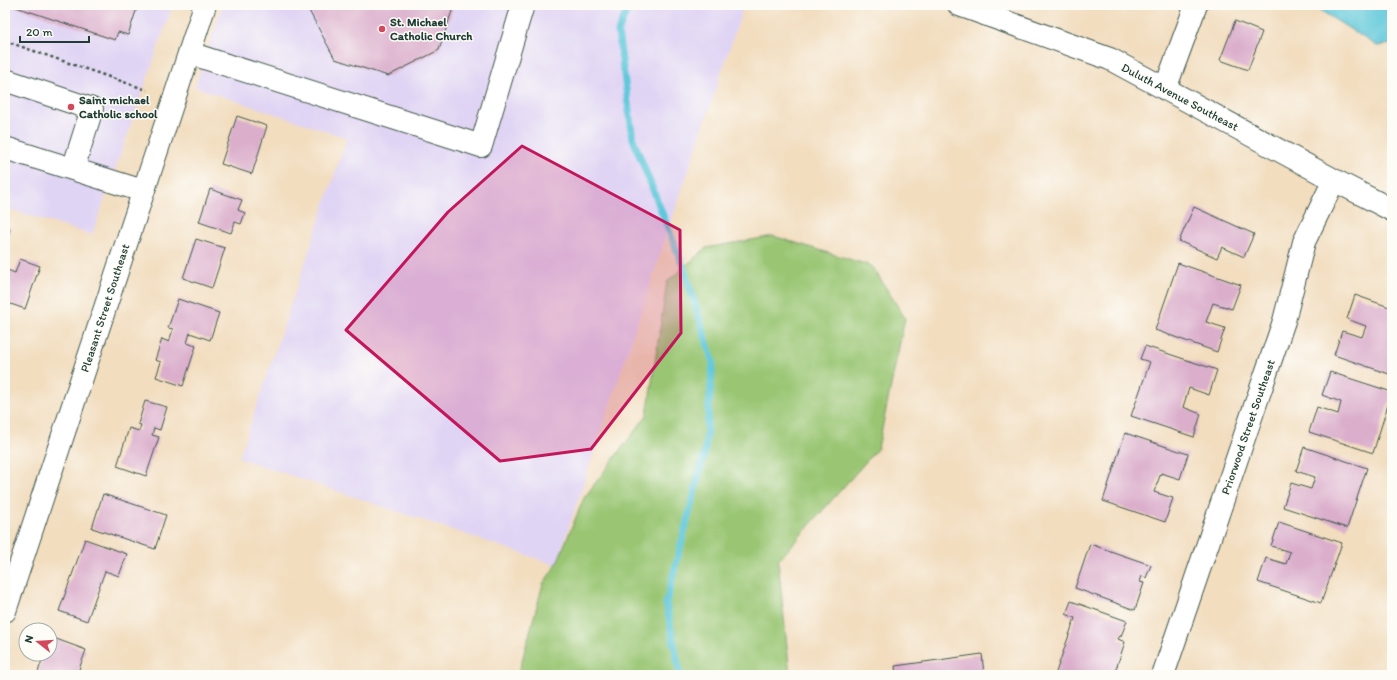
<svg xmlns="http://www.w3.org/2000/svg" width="1397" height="680" viewBox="0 0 1397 680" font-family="Itim,sans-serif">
  <rect width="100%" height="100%" fill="#fdfcf7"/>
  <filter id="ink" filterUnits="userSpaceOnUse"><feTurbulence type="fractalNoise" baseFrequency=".025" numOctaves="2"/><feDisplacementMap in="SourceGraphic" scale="8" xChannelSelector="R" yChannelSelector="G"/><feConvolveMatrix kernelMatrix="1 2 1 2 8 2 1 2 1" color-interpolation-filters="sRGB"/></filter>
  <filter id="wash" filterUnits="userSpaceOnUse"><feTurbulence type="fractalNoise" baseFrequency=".012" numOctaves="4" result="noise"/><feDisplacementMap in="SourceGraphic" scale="16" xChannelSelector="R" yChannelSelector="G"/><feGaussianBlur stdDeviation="0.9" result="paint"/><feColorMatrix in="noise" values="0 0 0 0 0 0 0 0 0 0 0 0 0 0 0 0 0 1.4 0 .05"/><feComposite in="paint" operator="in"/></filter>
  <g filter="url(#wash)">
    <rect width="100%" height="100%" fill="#f2ddbf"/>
    <path fill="#e0d4f4" d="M5,5H173L92,235L5,208Z
      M223,5H744L556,565L239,458L347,138L195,87Z"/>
    <path fill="#9ac673" stroke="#5c8254" d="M773,236L872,266L905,318L878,448L778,561L790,675H518L543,584L556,565L584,498L647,415L667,282L706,248Z"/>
    <path fill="#5fc8da" stroke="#3f8287" d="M1317,5H1392V44L1377,46L1318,9Z"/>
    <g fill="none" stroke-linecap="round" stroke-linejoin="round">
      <path stroke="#5fc8da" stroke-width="7" d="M629,5L618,32L633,139L683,266L713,362L705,451L666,603L680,675"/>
    </g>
    <g id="blocks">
      <path fill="#dbafcc" d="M10,5H138L128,35L118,32L115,40Z
        M307,5H454L439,50L388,76L335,59L307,7Z
        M1235,21L1262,32L1248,70L1220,60Z
        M237,116L267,126L252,174L221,164Z
        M210,189L242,200L238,210L245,213L241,224L235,222L231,233L199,222Z
        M1194,207L1254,234L1244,257L1222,247L1217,258L1179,241Z
        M5,227L10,228L6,244H5Z
        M196,239L225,248L212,288L183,278Z
        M20,259L40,266L25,309L5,302V269L15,273Z
        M1178,263L1241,285L1232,309L1213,303L1206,322L1225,328L1217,352L1155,330Z
        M1355,295L1392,308V375L1334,355L1342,331L1362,337L1366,326L1347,319Z
        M178,299L219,313L210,340L190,333L187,343L196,346L183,386L156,377L161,362L155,360L162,339L169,342L173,329L168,328Z
        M1145,346L1217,370L1209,395L1189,388L1183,407L1201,414L1194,437L1131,416L1150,362L1140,359Z
        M1330,372L1392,392L1373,453L1309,432L1317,407L1338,414L1341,402L1322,395Z
        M145,401L167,407L160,430L154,428L152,435L159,437L146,476L117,466L129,428L139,431L141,425L138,424Z
        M1125,433L1188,454L1180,479L1161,473L1154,492L1173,498L1165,522L1103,501Z
        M1304,447L1367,468L1347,528L1283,507L1291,483L1311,489L1315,477L1296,471Z
        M103,494L166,515L155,549L92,528Z
        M1279,522L1342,543L1321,603L1258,582L1266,558L1286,564L1290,552L1271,546Z
        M85,539L127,554L119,576L105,571L87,621L59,611Z
        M1090,544L1151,565L1146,578L1142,576L1140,582L1144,583L1135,610L1075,588Z
        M1071,601L1127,621L1121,636H1120L1118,639L1125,642L1114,675H1055L1075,618L1066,614Z
        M51,637L86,650L77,675H37L44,654H50Z
        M982,654L984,675H896L895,666Z"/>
    </g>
  </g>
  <g filter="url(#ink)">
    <use href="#blocks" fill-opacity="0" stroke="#3f5549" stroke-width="1"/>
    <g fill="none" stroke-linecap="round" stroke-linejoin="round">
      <g stroke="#3f5549" stroke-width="24">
        <path id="minor" d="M959,5L1110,59L1334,180L1392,210
          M189,53L481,146L523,5
          M5,80L92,109L73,169
          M1165,89L1196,5
          M5,148L143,191
          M5,611L205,5
          M1163,675L1284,321L1304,242L1334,180"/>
      </g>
      <path stroke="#3f5549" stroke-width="2.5" stroke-dasharray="3 3" stroke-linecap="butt" d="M5,41L147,90"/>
      <use href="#minor" stroke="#fff" stroke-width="22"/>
    </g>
  </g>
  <path fill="#c2185b" fill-opacity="0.2" stroke="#c2185b" stroke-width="3" stroke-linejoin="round" d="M522,146L680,230L681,333L591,449L500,461L346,330L448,212Z"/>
  <g fill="#d1495b" stroke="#fdfcf7" stroke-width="1.5">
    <circle cx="382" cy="29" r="4"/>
    <circle cx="71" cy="107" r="4"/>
  </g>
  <g text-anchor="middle" stroke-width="3" stroke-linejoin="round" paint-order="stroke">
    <g font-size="12" font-weight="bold" fill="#1f3d34" stroke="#fdfcf7" text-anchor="start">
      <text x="390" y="26">St. Michael<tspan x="390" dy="14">Catholic Church</tspan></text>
      <text x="79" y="104">Saint michael<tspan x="79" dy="14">Catholic school</tspan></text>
    </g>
    <g font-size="12" fill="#1f3d34" stroke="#fdfcf7">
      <text transform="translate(1180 97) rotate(28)" y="4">Duluth Avenue Southeast</text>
      <text transform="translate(105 308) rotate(-72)" y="4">Pleasant Street Southeast</text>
      <text transform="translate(1248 427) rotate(-71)" y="4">Priorwood Street Southeast</text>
    </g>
  </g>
  <rect width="1397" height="680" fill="none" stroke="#fdfcf7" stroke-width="20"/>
  <g transform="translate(38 642) rotate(287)"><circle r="19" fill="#fdfcf7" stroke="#a4b0a9"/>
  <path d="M0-3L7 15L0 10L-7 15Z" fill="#d1495b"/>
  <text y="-6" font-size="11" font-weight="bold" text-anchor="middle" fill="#1f3d34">N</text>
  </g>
  <path d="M20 36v6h69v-6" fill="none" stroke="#1f3d34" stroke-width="2"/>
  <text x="26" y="36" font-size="12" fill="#1f3d34" stroke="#fdfcf7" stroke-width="3" paint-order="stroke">20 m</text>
</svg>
